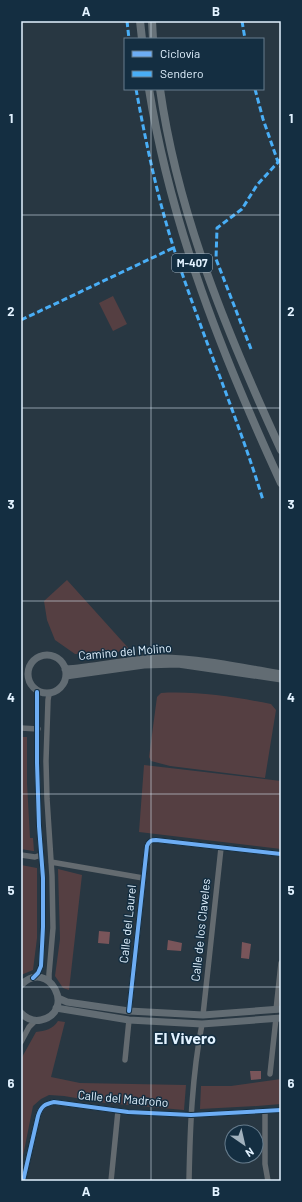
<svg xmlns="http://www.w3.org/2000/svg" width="302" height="1202" viewBox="0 0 302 1202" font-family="Barlow,sans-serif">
  <rect width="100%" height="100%" fill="#283742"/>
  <path fill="#553f42" d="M113,296L127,324L113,331L99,303Z
    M67,580L131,651L75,654L55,640L47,620L44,601Z
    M161,693C198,691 235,697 271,704L276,710L265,778L170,766L151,761L149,757L157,697Z
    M21,737H27V783L30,838H33L34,851H33L21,849Z
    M144,765L281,781V849L139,832Z
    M21,865L37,868V938L33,970L21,975Z
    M58,869L82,875L69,990L63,988L55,976L60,939Z
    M58,1021L65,1022L51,1077L80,1083L186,1085L184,1110L106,1103L64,1096L49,1095L41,1099L33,1106L21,1166V1059L36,1032C45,1031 53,1029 58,1021Z
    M281,1079V1104L257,1106L200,1109L201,1086H231Z"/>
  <path fill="#79555a" d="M99,931L110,932L109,944L98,943Z
    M168,940L182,943L181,951L167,950Z
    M242,942L251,944L249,959L241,958Z
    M250,1071H261V1079L251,1080Z"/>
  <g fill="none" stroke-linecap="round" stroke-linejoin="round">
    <path stroke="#646b70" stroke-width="5.5" d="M49,694L48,700L46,761L47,799L52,876L53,928L49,974V981
      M21,728L38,729
      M21,855L35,857L41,855
      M51,862L143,878
      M33,978L38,973L41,966L43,927V878L39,826L37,763V692
      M276,1010L281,963
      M129,1011L147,846C149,841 151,840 156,840L281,854
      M203,1015L221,848
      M21,1042L29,1027L36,1020
      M125,1060L129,1020
      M270,1074L276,1018
      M265,1112V1164L268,1181
      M23,1181L38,1116C41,1106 45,1104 54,1102L128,1112L191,1115L281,1110
      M111,1181L118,1111
      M189,1181C190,1128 192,1076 202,1024"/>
    <path stroke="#626c73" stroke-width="7" d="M28 674a19 19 0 1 1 38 0a19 19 0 1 1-38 0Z
      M65,669C97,667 128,659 160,658C200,658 241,667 281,674
      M66,676L144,665L178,664L281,679
      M21,985C49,957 77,1012 41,1020C33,1022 26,1018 21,1013
      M58,998L67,1002L129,1011L203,1015L281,1009
      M56,1008L129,1020L202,1024L281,1018"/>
    <path stroke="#677279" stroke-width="8" d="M140,21L142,39
      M152,21L153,39
      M149,89C171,227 223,357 281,483
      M160,89C178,216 228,335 281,450"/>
    <path stroke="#49aef6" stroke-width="3" stroke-dasharray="6 3" stroke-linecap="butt" d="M127,21L129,39
      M242,21L245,39
      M136,89C146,143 157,196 174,249C201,333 237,415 263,500
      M255,89L263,119L278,162L281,167
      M21,320L173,248
      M251,349L216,259L217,228L242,209L257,185L281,159"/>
    <g stroke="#142e41" stroke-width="6">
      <path id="cycleway" d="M33,978L38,973L41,966L43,927V878L39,826L37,763V692
        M129,1011L147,846C149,841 151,840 156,840L281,854
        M23,1181L38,1116C41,1106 45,1104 54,1102L128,1112L191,1115L281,1110"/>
    </g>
    <use href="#cycleway" stroke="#6dadf4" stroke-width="4"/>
  </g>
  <path fill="none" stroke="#e2f2ff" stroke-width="1" stroke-opacity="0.55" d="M151,21V39M151,89V1181M21,215H281M21,408H281M21,601H281M21,794H281M21,987H281"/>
  <g text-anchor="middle" stroke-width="3" stroke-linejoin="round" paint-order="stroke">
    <rect fill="#142e41" stroke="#a4b7c6" stroke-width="1" x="172" y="254" width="40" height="18" rx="3"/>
    <g font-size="11" font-weight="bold" fill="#e2f2ff">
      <text x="192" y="267">M-407</text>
    </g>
    <g font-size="12" fill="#e2f2ff" stroke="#142e41">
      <text transform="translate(125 652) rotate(-5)" y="4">Camino del Molino</text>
      <text transform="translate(128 924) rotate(-84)" y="4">Calle del Laurel</text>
      <text transform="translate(201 930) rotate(-84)" y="4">Calle de los Claveles</text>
      <text transform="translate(123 1099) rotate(5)" y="4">Calle del Madroño</text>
    </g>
    <g font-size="16" font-weight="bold" fill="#e2f2ff" stroke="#142e41">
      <text x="185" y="1044">El Vivero</text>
    </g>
  </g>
  <rect width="302" height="1202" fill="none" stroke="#142e41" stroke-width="44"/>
  <rect x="124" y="38" width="140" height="52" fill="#142e41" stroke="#667c8d"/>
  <rect x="132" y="51" width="20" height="6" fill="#6dadf4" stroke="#667c8d"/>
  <text x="160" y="58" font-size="12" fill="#e2f2ff">Ciclovía</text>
  <rect x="132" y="71" width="20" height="6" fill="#49aef6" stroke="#667c8d"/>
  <text x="160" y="78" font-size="12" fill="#e2f2ff">Sendero</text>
  <g transform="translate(244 1144) rotate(146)"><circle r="19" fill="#142e41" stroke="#667c8d"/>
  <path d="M0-3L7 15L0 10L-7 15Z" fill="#a1b1bd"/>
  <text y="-6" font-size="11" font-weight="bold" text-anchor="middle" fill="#e2f2ff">N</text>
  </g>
  <rect x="22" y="22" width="258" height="1158" fill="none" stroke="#e2f2ff" stroke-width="1.5"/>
  <g font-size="13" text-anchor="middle" font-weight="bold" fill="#e2f2ff">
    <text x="86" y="16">A</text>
    <text x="216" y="16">B</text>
    <text x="11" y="123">1</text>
    <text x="291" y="123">1</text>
    <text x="11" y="316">2</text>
    <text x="291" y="316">2</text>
    <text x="11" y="509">3</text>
    <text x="291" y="509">3</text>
    <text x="11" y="702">4</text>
    <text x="291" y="702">4</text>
    <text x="11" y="895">5</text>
    <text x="291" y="895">5</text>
    <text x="11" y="1088">6</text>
    <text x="291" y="1088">6</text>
    <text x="86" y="1196">A</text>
    <text x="216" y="1196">B</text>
  </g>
</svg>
